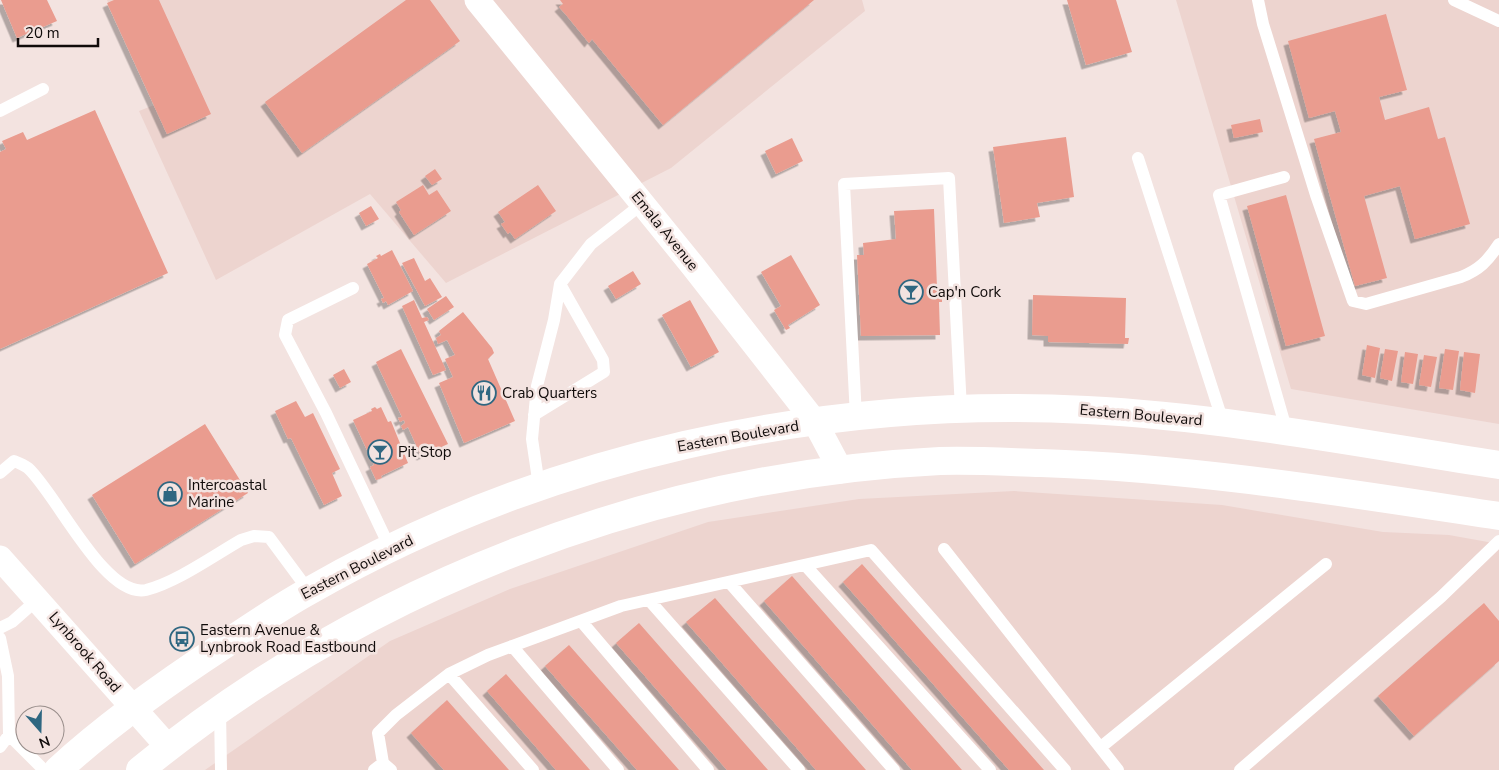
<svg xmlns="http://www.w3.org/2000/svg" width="1499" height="770" viewBox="0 0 1499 770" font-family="'Nunito Sans',sans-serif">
  <defs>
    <filter id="shadow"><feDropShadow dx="-4.5" dy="4.5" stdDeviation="0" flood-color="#0004"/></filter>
  </defs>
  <rect width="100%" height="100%" fill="#f3e3e0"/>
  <path fill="#edd4cf" d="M107,0H862L865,11L671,168L446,283L370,194L216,280L139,111L154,105Z
    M1176,0H1499V424L1291,389Z
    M1014,491L1222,505L1383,532L1449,535L1499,544V770H205L390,641L510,589L708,522L859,499Z"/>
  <path fill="#ea9c8f" filter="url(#shadow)" d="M1,0H47L57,21L17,38Z
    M114,0H159L211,114L167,134L107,3Z
    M406,0H430L460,41L302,153L265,102Z
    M560,0H814L663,125L592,39L589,43L567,16L559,7L563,4Z
    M1067,0H1116L1132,52L1086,65Z
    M1386,14L1407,90L1379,97L1385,120L1429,107L1438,139L1445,137L1470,224L1415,239L1400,186L1364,196L1387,278L1355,286L1314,139L1341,132L1335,111L1309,118L1288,41Z
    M95,110L168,273L0,349V152L6,149L2,141L23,132L27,140Z
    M1260,119L1263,132L1234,138L1231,125Z
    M1066,137L1074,197L1037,203L1040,217L1004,223L993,147Z
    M792,138L803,161L776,174L765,151Z
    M435,169L442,179L432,185L425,176Z
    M423,185L429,195L437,190L451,211L414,235L399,212L401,210L396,202Z
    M538,185L556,211L515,239L510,232L508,234L501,224L505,222L498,212Z
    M1286,195L1325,336L1286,346L1247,206Z
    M371,206L379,219L366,226L359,213Z
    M934,209L937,288L942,287V302H939L940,335L861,336L857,255H864L863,243L896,239L894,211Z
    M392,250L413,291L388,305L386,301L383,303L381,299L384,298L367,264L378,258L376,256L380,254L381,256Z
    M791,255L820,305L788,325L790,328L786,330L774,310L781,306L761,272Z
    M414,258L425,281L430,278L442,297L425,306L402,263Z
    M633,271L641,284L616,299L608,286Z
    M1033,295L1126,298L1125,338H1129L1128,344L1048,342V336L1032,335Z
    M446,296L454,307L434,320L427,309Z
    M414,300L422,318L427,317L429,320L424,322L446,370L433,375L402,306Z
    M690,300L719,352L691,367L662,315Z
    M463,312L492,348L494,353L488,359L515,421L464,443L439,383L453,377L445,359L455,355L447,340L438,344L436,338L441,335L439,331Z
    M1367,345L1380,348L1375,378L1362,375Z
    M401,349L448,444L421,456L408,427L403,430L401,426L405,423L404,420L400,422L398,418L402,417L376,362Z
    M1385,349L1398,351L1392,381L1380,378Z
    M1445,349L1459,351L1453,390L1439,388Z
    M1405,352L1418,354L1413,384L1401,382Z
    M1464,352L1480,354L1475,393L1460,390Z
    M1424,355L1437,357L1431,387L1419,385Z
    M344,369L351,382L340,388L333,375Z
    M296,401L305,417L313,413L340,469L332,473L342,496L324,505L291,438L288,439L275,411Z
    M375,407L377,409L381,407L388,422L391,421L408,463L381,476L382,478L376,480L370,467L374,465L353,420L372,411L371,409Z
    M205,424L248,493L135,564L92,495Z
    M862,564L1044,770H1009L843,582Z
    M792,576L962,770H912L764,601Z
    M715,598L866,770H816L686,622Z
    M1484,603L1499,621V661L1414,736L1378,696Z
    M639,623L768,770H727L616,643Z
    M569,645L679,770H637L545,666Z
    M506,674L590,770H556L487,691Z
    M447,700L509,770H444L411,733Z"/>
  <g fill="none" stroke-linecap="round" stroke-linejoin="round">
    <path stroke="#fff" stroke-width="12" d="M1258,0L1263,24L1316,195L1353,301L1366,304L1461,277C1479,270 1488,261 1499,244
      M1454,0L1499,21
      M0,111L43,89
      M1138,158L1223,422
      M1284,177L1219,195L1287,432
      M353,288L288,320L285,335L326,413L390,548
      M534,415L604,372L603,360L560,284
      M856,417L844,184L949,178L961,409
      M0,473L14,461C19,463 24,465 28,468C56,493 105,599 146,590C177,582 213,556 241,540L254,536L269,537L309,591
      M539,486L532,439L537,386L554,320L560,284L591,244L642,204
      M944,549L1118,770
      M805,565L990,770
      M729,582L894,770
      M649,600L799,770
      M581,621L708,770
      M0,628L12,622L38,599
      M0,638L8,676L9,735L0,747
      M512,646L618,770
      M449,674L533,770
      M220,710L221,770
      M9,735L44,770
      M1101,747L1326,564
      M383,763L378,733L396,715L449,674L488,655L621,606L871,550L1065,770
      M374,770L383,763L391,770
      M1240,770L1441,597L1499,541"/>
    <path stroke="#fff" stroke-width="25" d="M477,0L693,266L815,422L841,471
      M0,558L168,747"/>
    <path stroke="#fff" stroke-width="28" d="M58,770C109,723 166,683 224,645C252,626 280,607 309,591C542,457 819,396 1087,410C1225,417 1362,444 1499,465
      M140,770C364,587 650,475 940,461C974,460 1008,462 1041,463C1195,468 1347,493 1499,516"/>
  </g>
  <defs>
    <g id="bar-ring" transform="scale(1.25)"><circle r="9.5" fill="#f3e3e0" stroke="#2f6781" stroke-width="1.5"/><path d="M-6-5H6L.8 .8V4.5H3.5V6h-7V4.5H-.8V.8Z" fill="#2f6781"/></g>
    <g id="restaurant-ring" transform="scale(1.25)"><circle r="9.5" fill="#f3e3e0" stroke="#2f6781" stroke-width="1.5"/><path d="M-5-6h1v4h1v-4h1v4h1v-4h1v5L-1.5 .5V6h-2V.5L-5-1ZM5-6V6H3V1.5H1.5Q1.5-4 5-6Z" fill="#2f6781"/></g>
    <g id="shop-ring" transform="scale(1.25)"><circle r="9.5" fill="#f3e3e0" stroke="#2f6781" stroke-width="1.5"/><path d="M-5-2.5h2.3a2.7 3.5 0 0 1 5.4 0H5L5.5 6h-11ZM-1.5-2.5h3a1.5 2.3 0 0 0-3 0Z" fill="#2f6781"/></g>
    <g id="bus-ring" transform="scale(1.25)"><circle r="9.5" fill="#f3e3e0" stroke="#2f6781" stroke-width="1.5"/><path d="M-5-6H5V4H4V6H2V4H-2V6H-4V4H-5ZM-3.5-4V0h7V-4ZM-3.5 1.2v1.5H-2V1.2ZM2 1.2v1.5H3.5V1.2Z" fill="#2f6781"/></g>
  </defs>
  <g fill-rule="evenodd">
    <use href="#bar-ring" x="911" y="292"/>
    <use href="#restaurant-ring" x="484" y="393"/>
    <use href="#bar-ring" x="380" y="452"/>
    <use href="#shop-ring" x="170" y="494"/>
    <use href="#bus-ring" x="182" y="639"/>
  </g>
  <g text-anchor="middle" stroke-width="5" stroke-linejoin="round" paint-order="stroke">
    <g font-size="15" fill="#100b0a" stroke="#f3e3e0">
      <text transform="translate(665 231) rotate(51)" y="5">Emala Avenue</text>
      <text transform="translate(1141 415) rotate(5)" y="5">Eastern Boulevard</text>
      <text transform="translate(738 436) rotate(-10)" y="5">Eastern Boulevard</text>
      <text transform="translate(357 567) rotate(-27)" y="5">Eastern Boulevard</text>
      <text transform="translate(85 652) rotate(49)" y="5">Lynbrook Road</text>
    </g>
    <g font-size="15" fill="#100b0a" stroke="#f3e3e0" text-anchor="start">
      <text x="928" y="297">Cap'n Cork</text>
      <text x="502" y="398">Crab Quarters</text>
      <text x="398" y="457">Pit Stop</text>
      <text x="188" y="490">Intercoastal<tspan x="188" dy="17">Marine</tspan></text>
      <text x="200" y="635">Eastern Avenue &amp;<tspan x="200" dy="17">Lynbrook Road Eastbound</tspan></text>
    </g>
  </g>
  <g transform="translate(40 730) rotate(160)"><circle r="24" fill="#f3e3e0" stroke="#988d8a"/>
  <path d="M0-4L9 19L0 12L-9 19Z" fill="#2f6781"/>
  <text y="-8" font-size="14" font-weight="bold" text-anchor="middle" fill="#100b0a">N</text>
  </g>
  <path d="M18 38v8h80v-8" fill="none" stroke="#100b0a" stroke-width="2.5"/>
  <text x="25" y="38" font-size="15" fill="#100b0a" stroke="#f3e3e0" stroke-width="4" paint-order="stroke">20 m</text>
</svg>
